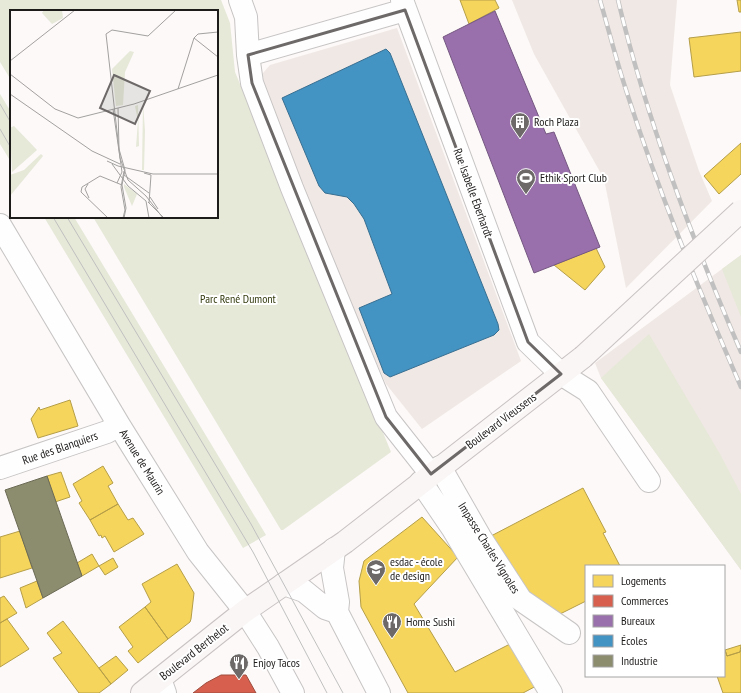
<svg xmlns="http://www.w3.org/2000/svg" width="741" height="693" viewBox="0 0 741 693" font-family="'PT Sans Narrow',sans-serif">
  <rect width="100%" height="100%" fill="#fcf9f8"/>
  <path fill="#f0e8e4" d="M512,0H677L670,85L699,171L712,201L626,288L604,179L534,54Z
    M397,28L521,361L422,429L386,384L345,294L264,93L263,73L270,65Z
    M741,255V570L601,378L595,363Z"/>
  <path fill="#e6e8d8" d="M0,0H221L230,23L235,72L391,452L283,530H281L93,217H217V11H11V80L0,62Z
    M0,94L11,112V162L0,144Z
    M44,217H74L266,535L243,548Z
    M741,255V317L722,269Z
    M649,334L720,454L741,494V570L601,378Z"/>
  <path fill="#f6d55c" stroke="#b59e48" d="M460,0H495L499,8L469,24Z
    M737,0H741V12H739Z
    M741,32V71L694,77L689,38Z
    M741,143V174L719,194L704,176Z
    M596,248L605,267L585,290L554,265Z
    M70,400L78,426L38,438L31,419L39,407L40,410Z
    M103,466L113,483L108,486L118,504L90,520L79,503L82,501L73,484Z
    M61,472L70,497L55,502L47,476Z
    M583,488L606,532L603,533L620,566H586V601L560,614L523,594L491,536Z
    M118,504L128,520L133,518L144,534L114,552L105,536L102,538L101,535L99,536L90,520Z
    M422,517L458,557L414,604L455,672L510,644L538,685L523,693H408L361,607L359,581L364,561Z
    M20,531L32,568L0,578V537Z
    M92,554L99,566L82,576L77,563Z
    M113,558L118,567L105,575L99,566Z
    M177,564L194,593L191,619L190,622L168,639L145,607L151,602L142,584Z
    M37,581L43,598L26,608L20,588Z
    M4,596L17,613L0,623V598Z
    M145,607L168,639L138,663L128,651L133,647L119,627Z
    M7,619L29,649L0,667V623Z
    M63,621L111,684L99,693H79L53,658L62,653L47,633Z
    M741,645L740,652L727,656L725,650Z
    M724,650H725L727,656L740,652L741,650V693H723L717,676H724Z
    M116,656L128,670L111,684L99,668Z"/>
  <path fill="#d6604d" stroke="#9f4c3e" d="M221,675H246L256,693H193L206,683Z"/>
  <path fill="#9970ab" stroke="#745780" d="M495,11L546,134L554,132L600,247L534,273L443,37Z"/>
  <path fill="#4393c3" stroke="#386f91" d="M386,49L390,53L498,324L499,330L494,335L390,377L384,373L359,308L392,294L364,219L354,204L347,197L325,193L319,186L282,98Z"/>
  <path fill="#8c8c6e" stroke="#6b6a55" d="M47,476L82,576L43,598L5,490Z"/>
  <g fill="none" stroke-linecap="round" stroke-linejoin="round">
    <g stroke="#c7c4c4" stroke-width="24">
      <path id="minor" d="M240,0L246,17L248,55L252,83L292,188L386,417L431,474
        M402,0L528,342L561,374L588,391L649,481
        M248,55L405,10
        M0,225L119,425L198,552L245,611L268,647L293,693
        M440,467L480,537L521,600L569,633
        M0,468L107,432L119,425
        M421,482L453,529L551,693
        M334,549L332,568L338,602L337,612L379,693
        M284,584L304,591L325,608L337,612
        M160,679L165,693"/>
    </g>
    <g stroke="#c9c2c2" stroke-width="24">
      <path id="major" d="M142,693L245,611L345,542L583,357"/>
    </g>
    <use href="#minor" stroke="#fffefe" stroke-width="22"/>
    <use href="#major" stroke="#f9f6f5" stroke-width="22"/>
    <path stroke="#c1c0c0" stroke-width="1" d="M0,104L11,123
      M0,129L11,148
      M53,217L253,552L327,693
      M67,217L251,524L343,693"/>
    <g stroke="#c1c0c0" stroke-width="4.5">
      <path id="rail" d="M600,0C609,31 617,63 627,93C659,193 699,290 741,387
        M618,0C647,121 692,238 741,352"/>
    </g>
    <use href="#rail" stroke="#fff" stroke-width="3" stroke-dasharray="9" stroke-linecap="butt"/>
    <g stroke="#c9c2c2" stroke-width="24" stroke-linecap="butt">
      <path id="major-bridge" d="M583,357L741,211"/>
    </g>
    <use href="#major-bridge" stroke="#f9f6f5" stroke-width="22"/>
  </g>
  <path fill="none" stroke="#6c6968" stroke-width="3" stroke-linejoin="round" d="M405,10L528,342L561,374L431,474L386,417L252,83L248,55Z"/>
  <defs>
    <g id="building-pin" transform="scale(1)"><path d="M0 17L-7.5 6A9.5 9.5 0 1 1 7.5 6Z" fill="#6c6968" stroke="#fff"/><path d="M-4-6H4V6H1V3H-1V6H-4ZM-2.5-4.3h1.7v1.8h-1.7ZM.8-4.3h1.7v1.8H.8ZM-2.5-1h1.7V.8h-1.7ZM.8-1h1.7V.8H.8Z" fill="#fff"/></g>
    <g id="stadium-pin" transform="scale(1)"><path d="M0 17L-7.5 6A9.5 9.5 0 1 1 7.5 6Z" fill="#6c6968" stroke="#fff"/><path d="M0-5a6.5 5 0 1 0 0 10a6.5 5 0 1 0 0-10ZM-3.5-1.8h7v3.6h-7Z" fill="#fff"/></g>
    <g id="university-pin" transform="scale(1)"><path d="M0 17L-7.5 6A9.5 9.5 0 1 1 7.5 6Z" fill="#6c6968" stroke="#fff"/><path d="M0-5L7-2L0 1L-7-2ZM-4 1L0 2.5L4 1V4Q0 6-4 4Z" fill="#fff"/></g>
    <g id="restaurant-pin" transform="scale(1)"><path d="M0 17L-7.5 6A9.5 9.5 0 1 1 7.5 6Z" fill="#6c6968" stroke="#fff"/><path d="M-5-6h1v4h1v-4h1v4h1v-4h1v5L-1.5 .5V6h-2V.5L-5-1ZM5-6V6H3V1.5H1.5Q1.5-4 5-6Z" fill="#fff"/></g>
  </defs>
  <g fill-rule="evenodd">
    <use href="#building-pin" x="520" y="122"/>
    <use href="#stadium-pin" x="526" y="178"/>
    <use href="#university-pin" x="376" y="569"/>
    <use href="#restaurant-pin" x="392" y="622"/>
    <use href="#restaurant-pin" x="239" y="663"/>
  </g>
  <g text-anchor="middle" stroke-width="4" stroke-linejoin="round" paint-order="stroke">
    <g font-size="12" fill="#1e1c1b" stroke="#fff" text-anchor="start">
      <text x="534" y="126">Roch Plaza</text>
      <text x="540" y="182">Ethik Sport Club</text>
      <text x="390" y="566">esdac - école<tspan x="390" dy="14">de design</tspan></text>
      <text x="406" y="626">Home Sushi</text>
      <text x="253" y="667">Enjoy Tacos</text>
    </g>
    <g font-size="12" fill="#1e1c1b" stroke="#fff">
      <text transform="translate(473 193) rotate(70)" y="4">Rue Isabelle Eberhardt</text>
      <text transform="translate(501 421) rotate(-37)" y="4">Boulevard Vieussens</text>
      <text transform="translate(60 448) rotate(-19)" y="4">Rue des Blanquiers</text>
      <text transform="translate(142 462) rotate(58)" y="4">Avenue de Maurin</text>
      <text transform="translate(489 548) rotate(58)" y="4">Impasse Charles Vignoles</text>
      <text transform="translate(194 652) rotate(-38)" y="4">Boulevard Berthelot</text>
    </g>
    <g font-size="12" fill="#343c0f" stroke="#fff">
      <text x="238" y="303">Parc René Dumont</text>
    </g>
  </g>
  <g transform="translate(10 10)">
    <rect width="208" height="208" fill="#fcf9f8"/>
    <path d="M34,0H52L53,8L42,14L32,3ZM120,41L124,42L115,62L113,95L106,96L102,59ZM133,93L135,121L134,160H132ZM128,95L129,136L126,137L128,111L125,96ZM4,116L27,140L2,162L0,118ZM31,144L33,146L0,186V165L14,160ZM114,174L127,184L122,196L114,177Z" fill="#e6e8d8"/>
    <path fill="none" stroke="#a3a1a0" stroke-width="1" d="M184,28L208,47M0,51L65,0M0,64L45,99L68,108L124,94L208,65M168,79L184,28L188,24L208,22M0,84L82,141L110,154M108,98L109,139L115,160L112,175L116,198L114,208M103,99L112,162L107,173M97,151L108,156L143,164H208M102,154L118,176L136,191L139,208M134,163L141,165L139,193M114,165L139,183M78,174L75,179L79,188M140,187L148,199M138,192L154,208M98,208L71,182L72,177L90,166L112,175M113,208L115,200L111,177L114,161M153,208L136,186L118,170L110,148L96,24L102,20L138,26L166,0"/>
    <path fill="#6c6968" fill-opacity="0.15" stroke="#6c6968" stroke-width="2" d="M104,65L140,81L125,114L90,98Z"/>
    <rect width="208" height="208" fill="none" stroke="#1e1c1b" stroke-width="2"/>
  </g>
  <rect x="585" y="565" width="140" height="112" fill="#ffffff" stroke="#a5a4a4"/>
  <rect x="593" y="575" width="20" height="12" fill="#f6d55c" stroke="#a5a4a4"/>
  <text x="621" y="585" font-size="12" fill="#1e1c1b">Logements</text>
  <rect x="593" y="595" width="20" height="12" fill="#d6604d" stroke="#a5a4a4"/>
  <text x="621" y="605" font-size="12" fill="#1e1c1b">Commerces</text>
  <rect x="593" y="615" width="20" height="12" fill="#9970ab" stroke="#a5a4a4"/>
  <text x="621" y="625" font-size="12" fill="#1e1c1b">Bureaux</text>
  <rect x="593" y="635" width="20" height="12" fill="#4393c3" stroke="#a5a4a4"/>
  <text x="621" y="645" font-size="12" fill="#1e1c1b">Écoles</text>
  <rect x="593" y="655" width="20" height="12" fill="#8c8c6e" stroke="#a5a4a4"/>
  <text x="621" y="665" font-size="12" fill="#1e1c1b">Industrie</text>
</svg>
